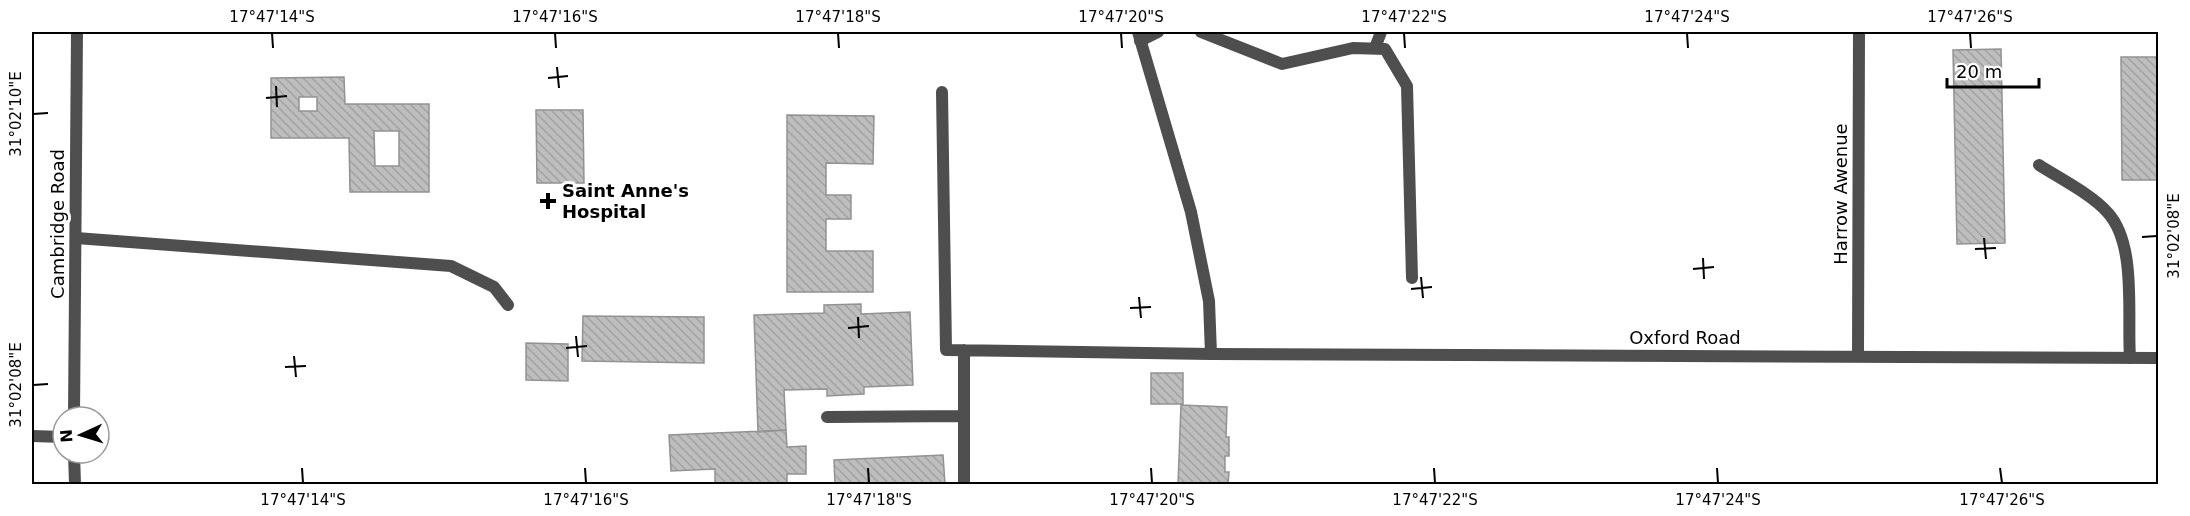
<svg xmlns="http://www.w3.org/2000/svg" width="2190" height="516" viewBox="0 0 2190 516" font-family="'DejaVu Sans',sans-serif">
  <defs>
    <pattern id="building-back-hatch" width="6" height="6" patternUnits="userSpaceOnUse" patternTransform="scale(1.5)"><rect width="6" height="6" fill="#bebebe"/><path d="M-1 5l2 2M0 0l6 6M5-1l2 2" fill="none" stroke="#a2a2a2"/></pattern>
  </defs>
  <rect width="100%" height="100%" fill="#fff"/>
  <path fill="url(#building-back-hatch)" stroke="#929292" stroke-width="1.5" fill-rule="evenodd" d="M2001,49L2005,243L1957,244L1953,50Z
    M2121,57H2158V180H2122Z
    M344,77L345,104H429V192H350L349,138H271V78ZM299,97H317V111H299ZM374,131H399V166H375Z
    M536,110H583L584,183H537Z
    M787,115L874,116L873,164L826,163V195H851V219H826V251H873V292H787Z
    M861,304V314L910,312L913,385L864,387V394L827,396V389L784,390L786,430L758,432L754,315L824,313V305Z
    M583,316L704,317V363L582,361Z
    M526,343L568,344V381L526,380Z
    M1151,373H1183V404H1151Z
    M1181,405L1227,407L1226,437H1229V456H1225V472H1229L1228,484H1178Z
    M786,430L787,447L806,446V474H787V484H715V469L671,471L669,435Z
    M943,455L945,484H835L834,460Z"/>
  <g fill="none" stroke-linecap="round" stroke-linejoin="round">
    <path stroke="#4e4e4e" stroke-width="12" d="M1201,32L1282,64L1353,48L1385,49L1407,86L1412,278
      M1140,41L1158,32
      M1375,48L1381,32
      M942,92L946,350L1211,354L1209,301L1191,212L1138,32
      M2039,165C2059,178 2093,195 2108,213C2137,245 2127,316 2130,358
      M76,238L451,266L494,287L508,305
      M827,417L964,416
      M964,484V350"/>
    <path stroke="#4e4e4e" stroke-width="12" d="M1211,354L2158,358
      M1858,357L1859,32
      M74,417L77,32
      M32,436L63,437
      M74,453L75,484"/>
  </g>
  <path fill="none" stroke="#000" stroke-width="2" d="M272,33L273,48M555,33L556,48M838,33L839,48M1121,33L1122,48M1404,33L1405,48M1687,33L1688,48M1970,33L1971,48M557,67L559,88M548,78L568,76M276,86L277,107M266,98L287,96M33,114L48,113M2142,237L2157,236M1984,238L1986,259M1975,249L1996,248M1703,258L1704,279M1693,269L1714,267M1421,277L1423,298M1411,289L1432,287M1139,297L1141,318M1130,308L1151,307M858,317L859,338M848,328L869,326M576,336L578,357M566,348L587,346M294,356L296,377M285,367L306,366M33,385L48,384M302,468L303,483M585,468L586,483M868,468L869,483M1151,468L1152,483M1434,468L1435,483M1717,468L1718,483M2000,468L2002,483"/>
  <path fill="#000" stroke="#fff" stroke-width="2" d="M545 192h6v6h6v6h-6v6h-6v-6h-6v-6h6z"/>
  <g text-anchor="middle" stroke-width="6" stroke-linejoin="round" paint-order="stroke">
    <g font-size="18" font-weight="bold" fill="#000" stroke="#fff" text-anchor="start">
      <text x="562" y="197">Saint Anne's<tspan x="562" dy="21">Hospital</tspan></text>
    </g>
    <g font-size="18" fill="#000" stroke="#fff">
      <text transform="translate(1841 194) rotate(-90)" y="6">Harrow Awenue</text>
      <text transform="translate(58 224) rotate(-90)" y="6">Cambridge Road</text>
      <text x="1685" y="344">Oxford Road</text>
    </g>
  </g>
  <rect width="2190" height="516" fill="none" stroke="#ffffff" stroke-width="66"/>
  <g transform="translate(81 435) rotate(266)"><circle r="28" fill="#ffffff" stroke="#999999" stroke-width="1.5"/>
  <path d="M0-4.5L10 22L0 15L-10 22Z" fill="#000000"/>
  <text y="-9" font-size="16" font-weight="bold" text-anchor="middle" fill="#000000">N</text>
  </g>
  <path d="M1947 78v9h92v-9" fill="none" stroke="#000000" stroke-width="3"/>
  <text x="1956" y="78" font-size="18" fill="#000000" stroke="#ffffff" stroke-width="4.5" paint-order="stroke">20 m</text>
  <rect x="33" y="33" width="2124" height="450" fill="none" stroke="#000" stroke-width="2"/>
  <g font-size="15" text-anchor="middle" fill="#000">
    <text x="272" y="22">17°47'14"S</text>
    <text x="555" y="22">17°47'16"S</text>
    <text x="838" y="22">17°47'18"S</text>
    <text x="1121" y="22">17°47'20"S</text>
    <text x="1404" y="22">17°47'22"S</text>
    <text x="1687" y="22">17°47'24"S</text>
    <text x="1970" y="22">17°47'26"S</text>
    <text transform="translate(16 114) rotate(-90)" y="5">31°02'10"E</text>
    <text transform="translate(2174 236) rotate(-90)" y="5">31°02'08"E</text>
    <text transform="translate(16 385) rotate(-90)" y="5">31°02'08"E</text>
    <text x="303" y="505">17°47'14"S</text>
    <text x="586" y="505">17°47'16"S</text>
    <text x="869" y="505">17°47'18"S</text>
    <text x="1152" y="505">17°47'20"S</text>
    <text x="1435" y="505">17°47'22"S</text>
    <text x="1718" y="505">17°47'24"S</text>
    <text x="2002" y="505">17°47'26"S</text>
  </g>
</svg>
